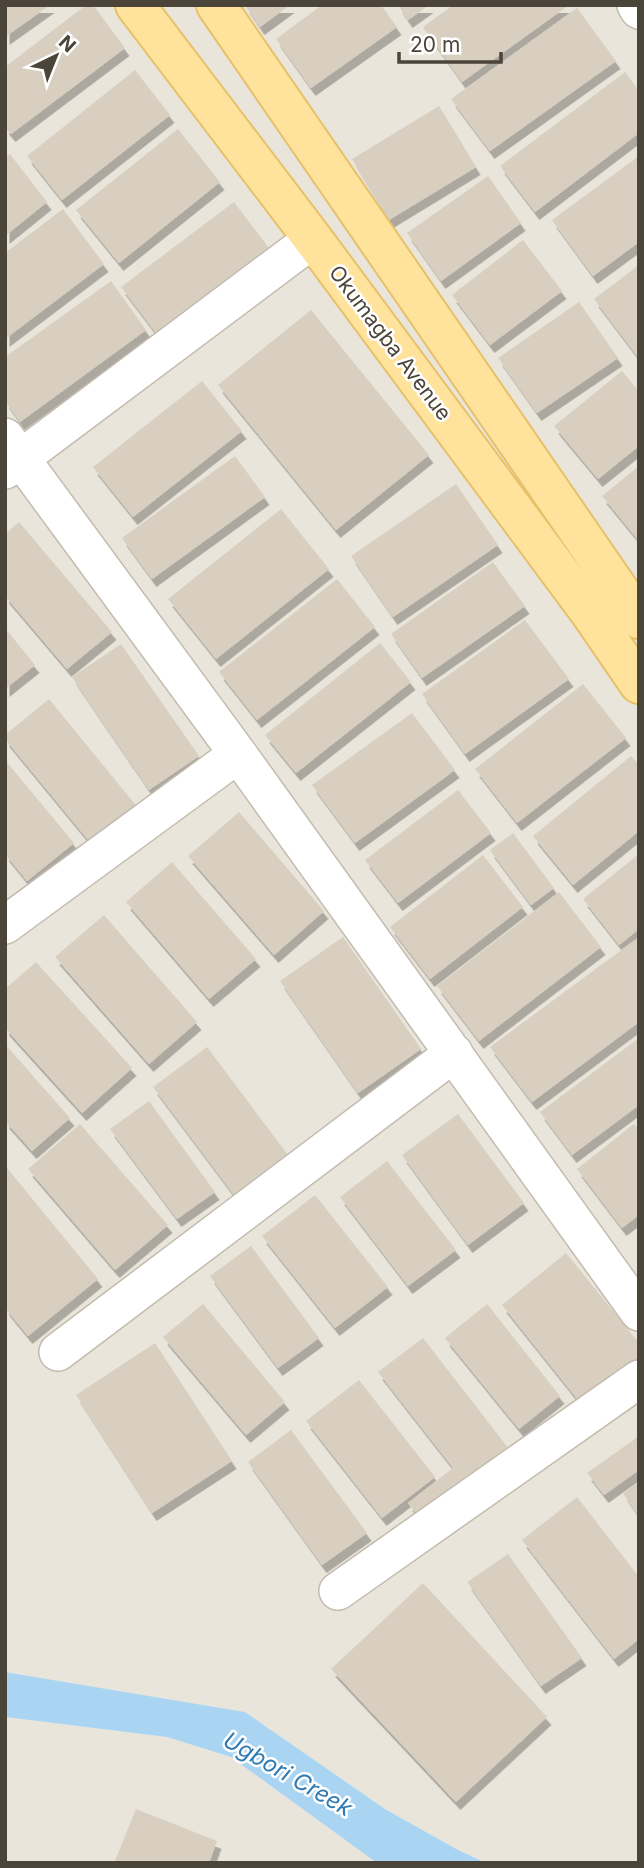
<svg xmlns="http://www.w3.org/2000/svg" width="644" height="1868" viewBox="0 0 644 1868" font-family="Inter,sans-serif">
  <defs>
    <filter id="shadow"><feDropShadow dx="4.5" dy="8" stdDeviation="0" flood-color="#0004"/></filter>
  </defs>
  <rect width="100%" height="100%" fill="#f6f3ec"/>
  <path fill="#eae5da" d="M5,5H639V1863H486L458,1850L385,1809L245,1712L5,1672Z
    M5,1717L167,1737L231,1757L377,1863H5Z"/>
  <path fill="#a9d4f2" d="M5,1672L245,1712L385,1809L458,1850L486,1863H377L231,1757L167,1737L5,1717Z"/>
  <path fill="#d8cfc1" filter="url(#shadow)" d="M5,5H50L5,37Z
    M86,5H93L125,48L11,134L5,127V67Z
    M245,5H290L260,27Z
    M322,5H381L397,27L311,88L276,39Z
    M398,5H429L408,20Z
    M453,5H569L462,82L423,27Z
    M577,8L616,61L490,151L451,99Z
    M135,70L170,115L62,200L27,156Z
    M625,72L639,91V133L535,212L500,166Z
    M439,106L476,167L389,220L352,159Z
    M178,129L220,182L119,263L76,210Z
    M10,154L47,202L5,236V158Z
    M639,156V242L593,276L552,220Z
    M488,176L521,223L441,281L407,233Z
    M234,202L269,248L156,333L121,287Z
    M63,209L104,264L5,339V253Z
    M523,240L562,291L490,345L452,295Z
    M639,265V355L637,356L594,299Z
    M111,281L146,330L20,422L5,401V357Z
    M579,302L618,358L537,413L498,358Z
    M311,310L429,455L336,530L218,385Z
    M622,371L639,391V446L598,479L554,426Z
    M202,381L242,431L133,517L93,467Z
    M235,456L265,497L152,579L122,538Z
    M639,466V541L602,496Z
    M456,484L498,545L393,617L351,556Z
    M281,509L329,569L216,659L168,599Z
    M19,522L112,632L67,669L5,596V534Z
    M493,562L525,606L422,678L391,634Z
    M337,579L375,627L257,720L219,672Z
    M525,620L569,679L465,754L422,694Z
    M5,628L35,665L5,689Z
    M380,643L411,682L296,773L265,735Z
    M121,644L199,756L149,790L72,677Z
    M583,684L626,738L517,823L475,769Z
    M49,699L139,809L93,846L5,739V735Z
    M412,713L455,770L355,843L312,785Z
    M631,756L639,765V831L573,885L533,836Z
    M5,760L74,843L27,881L5,854Z
    M458,790L491,833L398,903L365,860Z
    M239,812L324,911L274,955L188,856Z
    M513,833L554,888L531,905L490,850Z
    M639,854V929L619,945L583,899Z
    M483,855L523,907L430,979L390,927Z
    M172,862L256,959L209,999L126,902Z
    M559,892L601,947L479,1041L437,986Z
    M104,915L197,1022L149,1064L55,957Z
    M343,937L421,1049L358,1093L280,981Z
    M639,937V1022L532,1102L490,1047Z
    M36,962L132,1068L82,1113L5,1028V989Z
    M639,1038V1105L572,1155L540,1112Z
    M5,1044L70,1118L32,1151L5,1121Z
    M207,1047L288,1155L234,1195L153,1087Z
    M149,1101L215,1192L177,1219L110,1129Z
    M458,1114L524,1203L468,1245L402,1155Z
    M80,1124L168,1225L115,1270L28,1169Z
    M634,1124L639,1130V1215L622,1228L577,1169Z
    M387,1161L456,1250L408,1286L340,1197Z
    M7,1168L98,1279L28,1336L5,1308V1170Z
    M315,1195L388,1287L335,1328L262,1236Z
    M251,1246L319,1338L278,1368L210,1276Z
    M566,1253L639,1343V1360L582,1405L502,1305Z
    M203,1304L285,1402L246,1435L163,1337Z
    M487,1304L560,1396L519,1429L445,1338Z
    M423,1338L513,1454L423,1523L408,1503L453,1468L378,1372Z
    M155,1343L232,1461L152,1513L76,1395Z
    M359,1380L435,1477L382,1518L306,1421Z
    M291,1430L367,1533L322,1565L248,1462Z
    M639,1436V1470L604,1495L587,1473Z
    M639,1482V1517L623,1493Z
    M577,1497L639,1577V1639L614,1659L522,1540Z
    M508,1554L582,1658L541,1686L467,1582Z
    M423,1583L547,1717L456,1802L331,1669Z
    M136,1809L217,1841L209,1863H114Z"/>
  <g fill="none" stroke-linecap="round" stroke-linejoin="round">
    <g stroke="#c2bbae" stroke-width="40">
      <path id="minor" d="M636,5L639,10
        M5,437L238,754L639,1312
        M5,470L313,239
        M5,925L238,754
        M58,1352L454,1053
        M338,1591L639,1379"/>
    </g>
    <g stroke="#e6c16a" stroke-width="42">
      <path id="major" d="M135,5L313,239L591,614L639,684
        M216,5L639,619"/>
    </g>
    <use href="#minor" stroke="#fff" stroke-width="37"/>
    <use href="#major" stroke="#ffe39c" stroke-width="38"/>
  </g>
  <g text-anchor="middle" stroke-width="5" stroke-linejoin="round" paint-order="stroke">
    <g font-size="21" fill="#4b4439" stroke="#fff">
      <text transform="translate(390 343) rotate(53)" y="7">Okumagba Avenue</text>
    </g>
    <g font-size="23" font-style="italic" fill="#2e7ab2" stroke="#fff">
      <text transform="translate(288 1774) rotate(30)" y="8">Ugbori Creek</text>
    </g>
  </g>
  <rect width="644" height="1868" fill="none" stroke="#4b4439" stroke-width="14"/>
  <g transform="translate(56 56) rotate(43)" stroke="#ffffff" stroke-width="5" paint-order="stroke">
  <path d="M0-5L12 26L0 18L-12 26Z" fill="#4b4439"/>
  <text y="-10" font-size="19" font-weight="bold" text-anchor="middle" fill="#4b4439">N</text>
  </g>
  <path d="M399 52v10h102v-10" fill="none" stroke="#4b4439" stroke-width="3.5"/>
  <text x="410" y="52" font-size="21" fill="#4b4439" stroke="#ffffff" stroke-width="5" paint-order="stroke">20 m</text>
</svg>
